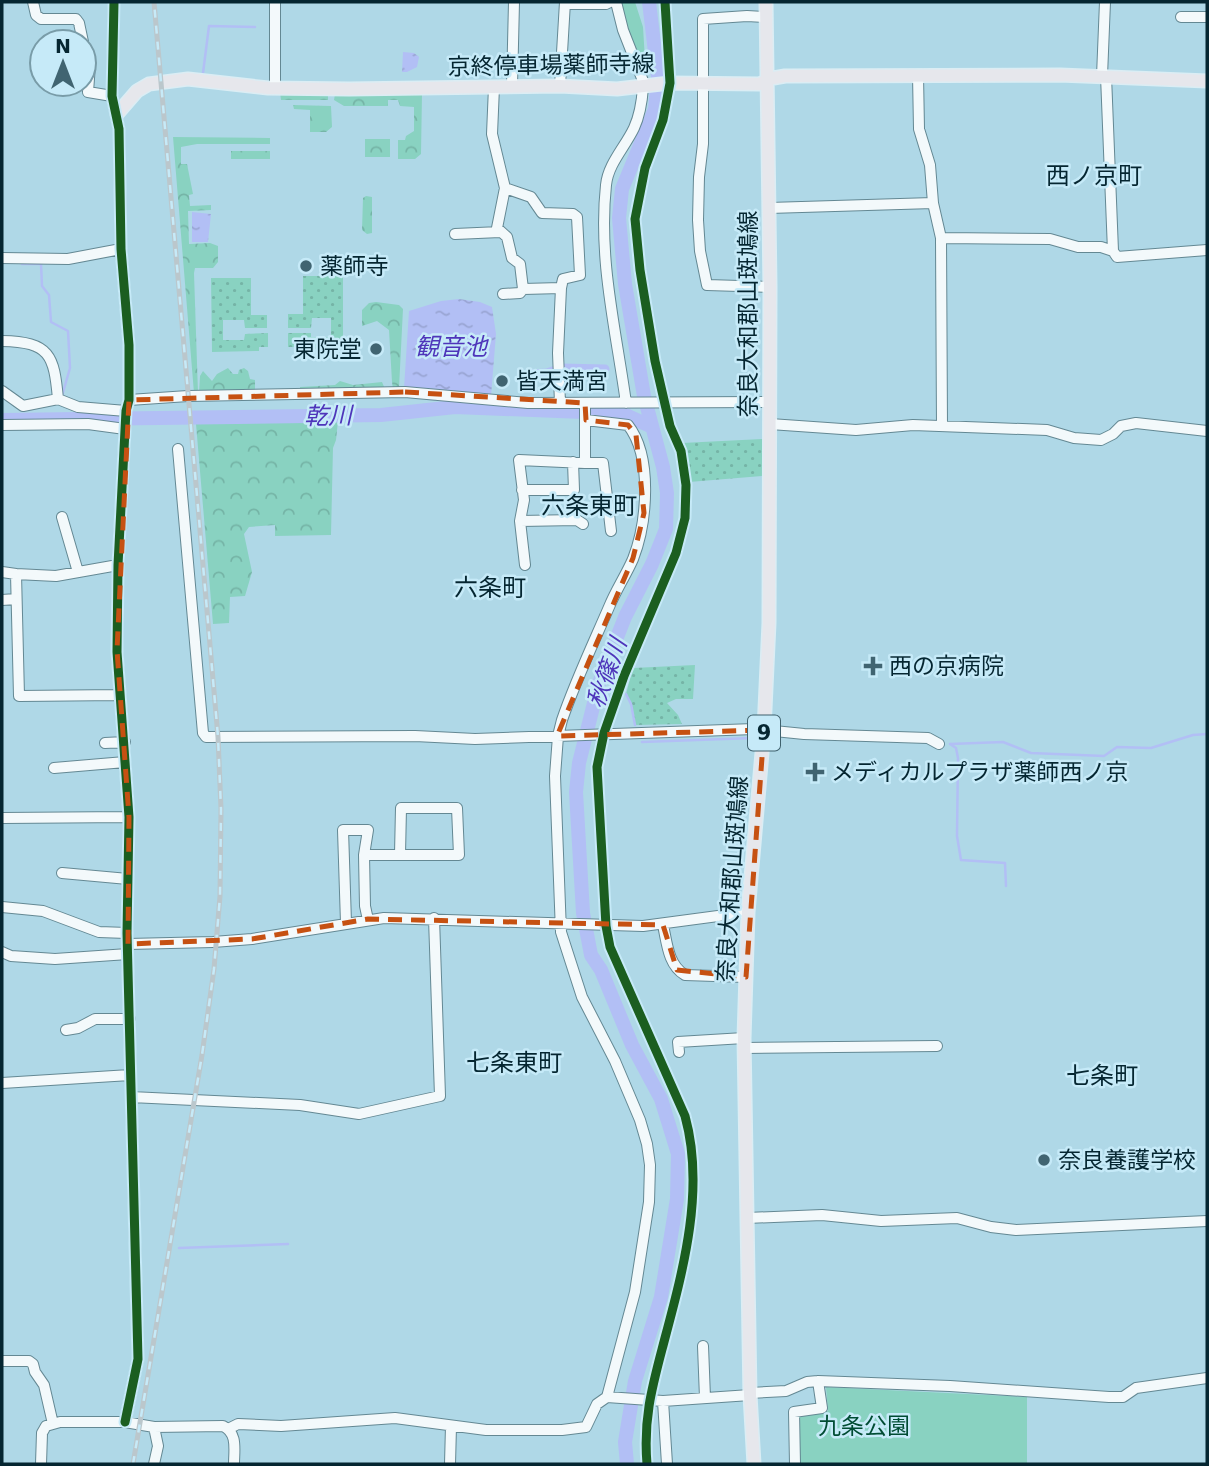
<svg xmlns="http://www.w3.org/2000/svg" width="1209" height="1466" viewBox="0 0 1209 1466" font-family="'DejaVu Sans','Noto Sans JP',sans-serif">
  <defs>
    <pattern id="grass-dots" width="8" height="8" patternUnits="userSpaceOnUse" patternTransform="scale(1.75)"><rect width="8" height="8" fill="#89d2c1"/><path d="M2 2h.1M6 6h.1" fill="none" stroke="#75b4a6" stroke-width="1.8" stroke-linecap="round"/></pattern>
    <pattern id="forest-crowns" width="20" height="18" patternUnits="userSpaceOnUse" patternTransform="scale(1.75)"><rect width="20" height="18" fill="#89d2c1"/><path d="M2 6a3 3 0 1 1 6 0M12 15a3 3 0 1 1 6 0" fill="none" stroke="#75b4a6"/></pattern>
    <pattern id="water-ripples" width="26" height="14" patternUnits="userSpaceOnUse" patternTransform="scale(1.75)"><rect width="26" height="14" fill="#b2bff5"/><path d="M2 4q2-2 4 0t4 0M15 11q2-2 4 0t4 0" fill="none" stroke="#98a4d2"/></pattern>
  </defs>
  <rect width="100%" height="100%" fill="#afd8e7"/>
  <path fill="url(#grass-dots)" d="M303,276H343V349H295V347H288V333H311V337H331V318H312L311,328H288V314H303Z
    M211,278H251V315H267V328H245L244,320H223V340H244L245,334L268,333V347H259V351L212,352Z
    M762,439V476L689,482L682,443Z
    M695,665L693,699H676L667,703L678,715L682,724L635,725L631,704L626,694L633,668Z"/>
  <path fill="url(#forest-crowns)" d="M280,92L328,93V100H281Z
    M335,94H422L421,154L415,159H398V140H405L406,136L414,131V107L400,106L398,100H388V106H344L334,100Z
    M293,105L331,106L332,127L326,132H310V110L294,109Z
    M173,137L270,138V144H197L181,147V164H187L193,194L189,195L190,206L211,205V210L188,211L189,244L210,243L218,246V262L213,268H195L194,273L198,393H194Z
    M365,139H390V157H365Z
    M231,151H270V159H231Z
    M366,196L372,197V233L367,234L362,230L363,198Z
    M376,302L399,305L403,309L399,388L393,389L392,382L389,330L377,321L362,326V310L369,303Z
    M228,368L233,374H238L239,370L244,368L248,371L250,379L255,380V394L199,393L200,376L203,371L212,381L217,374Z
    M340,381L353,385L382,382L385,389L300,394V387L335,385Z
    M338,421L336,440L333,448L331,535L275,536V525L249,527L244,534L252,572L245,596L230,597L229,623L213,624L196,424Z"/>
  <path fill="#89d2c1" d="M620,2H635L643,27L645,60H638L626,28Z
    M826,1387L1027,1397V1464H799V1417L828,1411Z"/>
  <path fill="url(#water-ripples)" d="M403,52L414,53L419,57L417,67L407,72H402Z
    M192,212L211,214L208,242H192Z
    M459,299L480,302L492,307L496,334L491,396L404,388L409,311L441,301Z"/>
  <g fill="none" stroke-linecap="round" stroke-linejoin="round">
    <path stroke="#b2bff5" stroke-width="2.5" d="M203,73L209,26L255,27
      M22,264H41L42,286L49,295L51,322L68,331L70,368L62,396
      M626,694L631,704L635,725
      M642,742L753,738
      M950,744L1003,742L1031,753L1104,756L1117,747L1151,748L1193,735L1207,734
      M950,744L956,748L958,758L957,836L961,860L1005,863L1006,886
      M179,1248L288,1244"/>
    <path stroke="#b2bff5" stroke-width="9" d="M531,374L547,373L561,368L605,369"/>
    <path stroke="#b2bff5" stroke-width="14" d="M2,420L381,415L455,407L608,413L626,415L652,427
      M627,1464L625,1442L635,1381L661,1297L677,1199L678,1154L661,1099L632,1045L601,970L591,955L583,913L576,792L579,763L599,683L625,617L652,564L666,529L667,493L663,467L644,396L625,284L619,218L622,189L655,109L658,77L649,2"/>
    <g stroke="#648893" stroke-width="12">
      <path id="minor" d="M33,2L36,15L41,19H76L79,23L83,42
        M114,2L112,96L119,129L121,249L129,345V400L126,411L118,565L117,652L129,817L127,933L138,1359L125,1422
        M275,2V87
        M616,2L623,30L645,86L643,87C642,102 640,115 634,128C625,147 608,164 606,185C598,259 616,330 626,403
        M565,4H606L610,2
        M766,17L747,16L703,19V144L699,177L698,220L700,251L707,285L770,287
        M1181,17H1207
        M84,46L90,65L88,92L112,96
        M918,75L919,129L930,165L933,203L941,238L942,426
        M1102,76L1105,2
        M1106,76L1113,251L1117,257L1207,250
        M512,86L514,2
        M560,86L565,2
        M494,87L492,134L505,188L531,197L542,213L573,214L577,217L580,275L563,279L561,288L558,353L560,403
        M505,188L497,228L507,237L512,258L520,264L523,289L561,288
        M769,208L933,203
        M455,234L500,232
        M941,238L1050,239L1078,247H1101L1113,251
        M2,258L68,259L121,249
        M503,294L520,293L523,289
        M2,341C50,342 54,355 58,399
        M2,391L23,406L58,399L78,407L126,411
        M129,400L188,396L405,392L528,403L769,402
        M585,403V463H603L611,531
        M586,420L628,425C653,457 647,523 633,559C626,575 616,590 609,607C593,644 575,682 562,720L558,736L555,776L561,932L582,997L615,1061L640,1120L647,1144L650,1165L649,1202L635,1292L607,1397
        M770,424L856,430L913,425L1047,430L1074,438L1101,440L1113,434L1121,426L1136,423L1207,431
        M2,425L88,424L125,429
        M178,449L203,733L206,737L415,736L475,739L754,729L804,734L928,738L939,744
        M522,490H574L573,462
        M62,517L78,572
        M520,521L577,520L583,524
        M118,565L56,576L16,574L19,696L120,695
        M525,565L520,521L524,500L519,460L585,463
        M2,572L16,574
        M2,600L16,599
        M105,743L125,742
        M54,768L125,762
        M2,818L129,817
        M62,873L128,879
        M2,907L43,911L99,932L127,933
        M368,920L365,906L364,855H459L457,808H401L400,854
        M346,923L343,830H368L364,855
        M663,925C667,943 668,965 685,975L746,977
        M128,944L213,942L252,939L384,918L643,926L748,912
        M2,952L11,956L55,959L128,954
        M66,1030L78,1028L95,1019H130
        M744,1048L937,1046
        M679,1052L678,1042L744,1038
        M2,1083L130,1075
        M131,1097L300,1105L359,1114L440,1096L434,918
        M747,1218L822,1215L881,1221L957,1218L991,1227L1016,1230L1207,1221
        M703,1346L705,1398
        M2,1361H29L33,1364L35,1372L44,1385L53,1424
        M750,1393L786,1391L807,1382L818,1381L950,1386L1109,1397H1123L1136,1388L1207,1378
        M663,1401L667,1464
        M228,1429L238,1424L281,1426L395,1418L486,1430H562L586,1427L597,1404L607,1397L663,1401L750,1395
        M41,1464L42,1433L46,1426L60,1422H125L154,1427L223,1426C238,1433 234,1450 234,1464
        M154,1464L158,1446L154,1427
        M450,1464L451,1426
        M795,1464L794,1412L822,1408L818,1381"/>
    </g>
    <g stroke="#dbedf4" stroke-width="15">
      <path id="major" d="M117,114L137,91L149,84L188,79L268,88L349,89L560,86L617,89L670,83L760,84L768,79L785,76L1060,75L1207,81
        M754,1464L750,1395L744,1038L748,912L764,730L769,623L770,287L766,2"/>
    </g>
    <use href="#minor" stroke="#f3f9fb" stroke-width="10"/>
    <use href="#major" stroke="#e6e7ec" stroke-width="12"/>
    <g stroke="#bbc7cc" stroke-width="5">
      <path id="rail" d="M133,1464L202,1055L214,969L220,896L221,809L218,737L154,2"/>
    </g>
    <use href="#rail" stroke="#c6eaf8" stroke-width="2.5" stroke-dasharray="8" stroke-linecap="butt"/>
    <g stroke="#c6eaf8" stroke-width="13">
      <path id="cycleway" d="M114,2L112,96L119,129L121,249L129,345V400L126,411L118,565L117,652L129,817L127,933L138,1359L125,1422
        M647,1464C643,1416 653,1384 665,1338C684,1267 705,1188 685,1116L610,947L606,926L597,767L604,733L624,676L676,553L685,518L686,485L681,451L670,426L655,361L640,270L635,219L645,168L663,120L670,83L665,2"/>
    </g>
    <use href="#cycleway" stroke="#1b5e20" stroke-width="9"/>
  </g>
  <path fill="none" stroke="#c65112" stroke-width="5" stroke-dasharray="14 9" stroke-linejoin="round" d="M405,392L585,403L586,420L628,425L636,435L644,513L633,558L557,736L764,730L746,977L677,970L663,925L368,919L252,939L128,944L129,817L117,650L129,400Z"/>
  <g fill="#406471" stroke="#c6eaf8" stroke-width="2.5">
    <circle cx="306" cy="266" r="7"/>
    <circle cx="376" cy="349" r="7"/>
    <circle cx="502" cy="381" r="7"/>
    <path d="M869.5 655.5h7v7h7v7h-7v7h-7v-7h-7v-7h7z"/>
    <path d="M811.5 761.5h7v7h7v7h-7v7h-7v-7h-7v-7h7z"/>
    <circle cx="1044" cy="1160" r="7"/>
  </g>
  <g text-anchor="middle" stroke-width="5" stroke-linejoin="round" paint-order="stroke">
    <rect fill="#c6eaf8" stroke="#3f616d" stroke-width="2" x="748" y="715.5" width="32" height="35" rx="5"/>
    <g font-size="21" font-weight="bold" fill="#052631">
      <text x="764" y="740">9</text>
    </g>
    <g font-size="23" fill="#052631" stroke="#c6eaf8">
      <text transform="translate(551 65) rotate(-1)" y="8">京終停車場薬師寺線</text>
      <text transform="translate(748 314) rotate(-90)" y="8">奈良大和郡山斑鳩線</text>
      <text transform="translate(732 879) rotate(-86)" y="8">奈良大和郡山斑鳩線</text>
    </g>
    <g font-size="23" fill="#052631" stroke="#c6eaf8" text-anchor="start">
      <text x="320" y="274">薬師寺</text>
      <text x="362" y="357" text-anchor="end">東院堂</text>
      <text x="516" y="389">皆天満宮</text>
      <text x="889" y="674">西の京病院</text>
      <text x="831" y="780">メディカルプラザ薬師西ノ京</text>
      <text x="1058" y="1168">奈良養護学校</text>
    </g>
    <g font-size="23" fill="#004c33" stroke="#c6eaf8">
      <text x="864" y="1434">九条公園</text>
    </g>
    <g font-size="24" fill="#052631" stroke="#c6eaf8">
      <text x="1094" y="184">西ノ京町</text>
      <text x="589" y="514">六条東町</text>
      <text x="490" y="596">六条町</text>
      <text x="514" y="1071">七条東町</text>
      <text x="1102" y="1084">七条町</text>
    </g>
    <g font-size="24" font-style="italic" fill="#4e35ba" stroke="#c6eaf8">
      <text x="451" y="355">観音池</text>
      <text transform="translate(328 416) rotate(-1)" y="8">乾川</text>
      <text transform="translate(607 673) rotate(-70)" y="8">秋篠川</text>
    </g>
  </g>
  <rect width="1209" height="1466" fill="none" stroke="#052631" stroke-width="7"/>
  <g transform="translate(63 63)"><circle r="33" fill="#c6eaf8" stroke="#799ca8" stroke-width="2"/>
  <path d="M0-5L12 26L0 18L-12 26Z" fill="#406471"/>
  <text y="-10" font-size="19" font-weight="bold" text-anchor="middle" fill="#052631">N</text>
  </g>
</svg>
